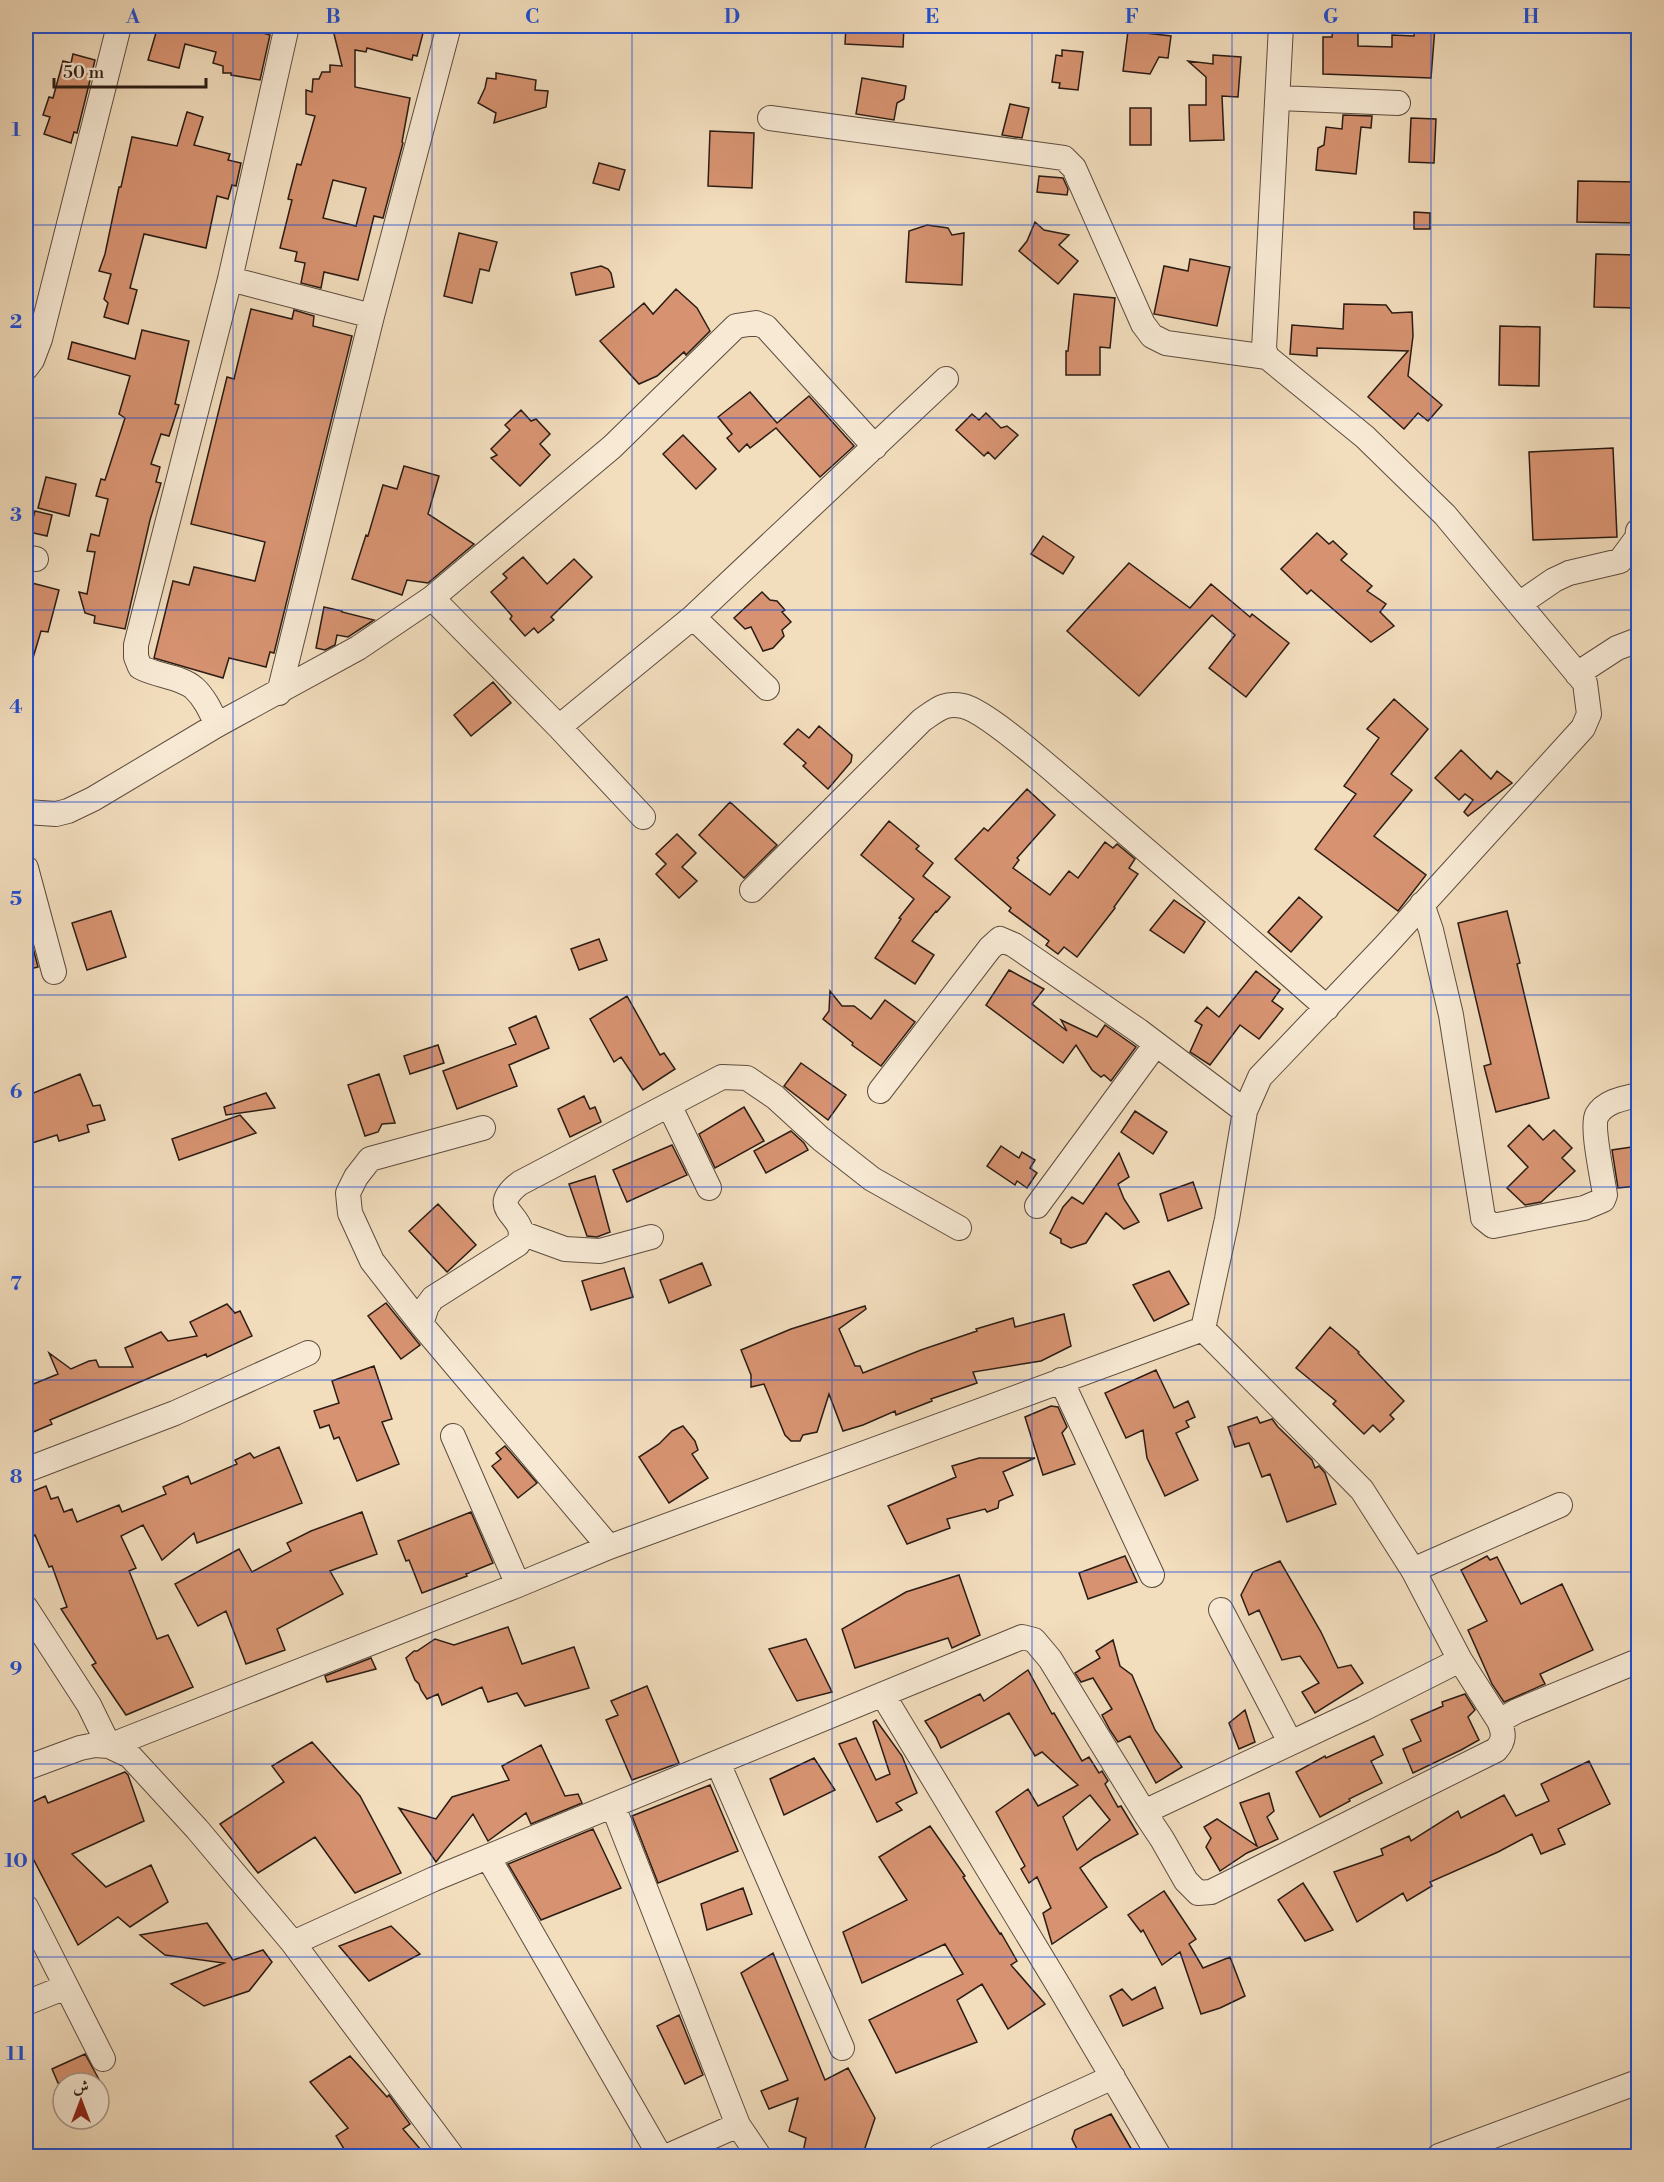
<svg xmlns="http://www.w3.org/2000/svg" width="1664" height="2182" viewBox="0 0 1664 2182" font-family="'Libre Bodoni',Amiri,serif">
  <rect width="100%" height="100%" fill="#f2ddbd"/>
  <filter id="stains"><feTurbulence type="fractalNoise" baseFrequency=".00333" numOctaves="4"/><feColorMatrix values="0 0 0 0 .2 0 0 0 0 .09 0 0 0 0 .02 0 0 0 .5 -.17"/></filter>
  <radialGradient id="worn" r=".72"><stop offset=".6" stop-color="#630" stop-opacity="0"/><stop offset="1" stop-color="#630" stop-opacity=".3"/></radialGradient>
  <path fill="#d79371" stroke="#2b1c14" stroke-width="1.5" fill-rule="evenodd" d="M158,26H257L256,31L270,35L260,80L231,75V73H223V66L213,63L216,52L185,44L179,68L148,60Z
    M332,26H408L412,30L423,33L417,56L413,55L412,60L367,48L366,52L355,50V87L410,98L402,142L403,143L383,218L374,216L358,280L324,272L321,288L301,283L305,263L295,261L297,252L280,248L292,200L288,199L297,164L301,165L315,116L306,114V90L312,92L313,79H319L322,72H330V65L342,66ZM333,180L366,188L356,226L323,218Z
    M846,26H904L903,47L845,44Z
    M1333,26H1358V46L1392,47V35L1414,36L1415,26L1435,27L1431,78L1323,74V37H1332Z
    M1128,31L1171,36L1168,58L1159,57L1150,74L1123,71Z
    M1062,50L1083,52L1078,90L1059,88L1060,83L1052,82L1056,55L1062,56Z
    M73,54L95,60L77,133L74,132L71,143L44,134L50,117L43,115L49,97L53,98L63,61L71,63Z
    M1213,55L1241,57L1238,97L1222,96L1224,140L1190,141L1189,105H1206V77L1188,61L1213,64Z
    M496,73L536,80L535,90L548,91L546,107L494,123L496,113L478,103L485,88L487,78L496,79Z
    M862,78L906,86L904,99L897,103L894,120L856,114Z
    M1010,104L1029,108L1022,138L1002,135Z
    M1130,108H1151V145H1130Z
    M187,112L203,117L194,145L230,154L228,160L241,163L236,186L232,185L228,199L217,196L206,248L144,234L130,288L137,290L128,324L104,317L108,303L104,299L111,274L99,271L105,254L119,187H121L132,137L177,146Z
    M1343,115L1372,116L1371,128L1361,127L1356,174L1316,170L1318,148L1324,145L1326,127L1342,129Z
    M1411,118L1436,119L1434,163L1409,162Z
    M710,131L754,133L752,188L708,186Z
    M599,163L625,170L619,190L593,183Z
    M1039,176L1063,178L1068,189L1067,195L1037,192Z
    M1578,181L1638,182V223L1577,222Z
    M1414,212L1430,213V229H1414Z
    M1035,222L1044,230L1069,235L1059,245L1078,261L1058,284L1019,251L1027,241Z
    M927,225L948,228L952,235L964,233L962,285L906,282L909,231Z
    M459,233L497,242L489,271L480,269L472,303L444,296Z
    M1596,254L1638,255V308L1594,307Z
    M1190,259L1230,267L1217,326L1154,314L1164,266L1188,271Z
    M601,266L608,269L611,273L614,287L576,295L571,273Z
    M676,289L697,308L710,331L686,355L684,352L657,376L639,384L600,341L644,303L653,314Z
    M1074,294L1115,298L1110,348L1100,347V375H1066V351H1068Z
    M1344,304L1386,305L1392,313L1412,312L1413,336L1408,376L1442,405L1428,421L1418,413L1404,429L1368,397L1408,351L1317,348V356L1290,354L1292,325L1343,329Z
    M251,309L292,319L294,310L314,316L313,326L352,336L274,653L270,652L266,667L229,658L223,678L154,658L173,581L189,585L194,567L255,581L265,542L191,524L227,377L234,379Z
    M1500,326L1540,327L1539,386L1499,385Z
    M142,330L189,341L175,404L179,405L169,436L161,434L151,464L160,467L156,482L161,483L150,520L125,629L94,623L95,616L85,613L79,592L87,594L95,552L87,551L91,534L99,536L108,499L96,496L101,479L105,480L125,418L119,414L130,376L68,359L72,342L135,359Z
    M750,392L777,423L809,396L854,446L820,477L776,428L750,448L747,444L739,452L727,438L732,434L718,417Z
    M521,410L531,421L536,419L550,434L540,444L550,455L520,486L491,458L497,455L491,449L510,430L505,425Z
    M986,413L1001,428L1007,426L1018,435L995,459L988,452L984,456L956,430L972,414L979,420Z
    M683,435L716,469L696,489L663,454Z
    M1613,448L1617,537L1533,540L1529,452Z
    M404,466L439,476L428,514L474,544L428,583L407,580L402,595L352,579L366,535L368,536L383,485L397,489Z
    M46,477L76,484L69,516L38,508Z
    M35,511L52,515L47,536L29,532Z
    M1317,533L1329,544L1333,541L1347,554L1341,560L1372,586L1367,591L1386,604L1380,612L1394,626L1371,642L1311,590L1307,594L1281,569Z
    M1043,536L1074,557L1063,574L1031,554Z
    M523,557L547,584L574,559L592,577L551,617L554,620L538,633L534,628L525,636L510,619L512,616L491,592L507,578L503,574Z
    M1129,563L1190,608L1211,584L1250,617L1252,614L1289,643L1246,697L1209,668L1235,635L1212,615L1139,696L1067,631Z
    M32,583L59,590L48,632L41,631L30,668H26V590L30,591Z
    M762,592L770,600L777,601L785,610L782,612L791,622L782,630L784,636L773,648L763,651L751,627L745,629L734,618Z
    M324,607L342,611V612L374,620L348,637L337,635L335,645L325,650L316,648Z
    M493,682L511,703L471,736L454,715Z
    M1394,699L1428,729L1391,774L1412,790L1374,836L1426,875L1398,911L1315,849L1356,794L1344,786L1379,738L1367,729Z
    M819,726L852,755L851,762L828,789L803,766L806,763L784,744L798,729L809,738Z
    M1461,750L1491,779L1497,771L1512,783L1468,816L1464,812L1473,800L1465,794L1459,800L1435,778Z
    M1027,789L1055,815L1017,858L1019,860L1013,868L1050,895L1069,871L1078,878L1105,842L1113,848L1117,844L1135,859L1129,868L1138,874L1114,907L1115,908L1077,957L1064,947L1058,954L1046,945L1049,941L1009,911L1011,908L955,859L984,828L988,831Z
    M730,802L777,845L744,878L699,835Z
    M889,821L919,846L916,849L933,863L923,876L950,897L937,912L936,911L912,941L934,955L915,984L875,958L901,919L899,918L914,899L861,855Z
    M677,834L696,853L682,867L697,881L679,898L656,874L666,864L656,854Z
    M1299,897L1322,917L1291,952L1268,932Z
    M1174,900L1205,922L1184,953L1150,930Z
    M111,911L126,957L87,970L72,923Z
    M1507,911L1520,963L1517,964L1549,1098L1496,1112L1484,1066L1491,1064L1458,923Z
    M26,921L38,967L26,970Z
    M599,939L607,960L579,970L571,949Z
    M1009,970L1044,989L1032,1004L1067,1031L1061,1020L1097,1037L1105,1025L1136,1047L1111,1081L1104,1075L1101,1077L1092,1070L1076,1045L1063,1063L986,1005Z
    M1256,971L1280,990L1272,1001L1283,1009L1259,1039L1240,1025L1210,1065L1190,1052L1202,1025L1195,1021L1207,1007L1219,1017Z
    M830,991L842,1006H854L871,1019L885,1000L915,1022L881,1066L852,1045L853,1043L823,1019L829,1011Z
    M627,996L660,1055L664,1053L675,1069L643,1090L621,1057L614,1062L590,1019Z
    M536,1016L549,1048L509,1065L517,1086L457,1109L443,1071L516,1044L509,1028Z
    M438,1045L444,1063L410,1074L404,1056Z
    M801,1063L846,1095L828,1120L784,1086Z
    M80,1074L93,1106L100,1105L105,1120L87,1125L89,1132L59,1141L57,1135L26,1145V1096Z
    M379,1074L395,1123L382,1124L378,1132L365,1136L348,1085Z
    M266,1093L275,1108L226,1115L224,1107Z
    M584,1096L590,1109L595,1107L601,1122L570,1137L558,1109Z
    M744,1107L764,1141L715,1168L699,1134Z
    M1135,1111L1167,1132L1153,1154L1121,1132Z
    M240,1115L256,1133L179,1160L172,1139Z
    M1529,1125L1543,1140L1554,1130L1572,1148L1562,1158L1575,1171L1541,1202L1525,1205L1507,1188L1528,1167L1508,1146Z
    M791,1131L804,1143L808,1150L766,1173L754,1151Z
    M672,1145L687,1175L627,1202L613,1170Z
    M1001,1146L1019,1158L1022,1152L1035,1160L1030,1168L1037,1173L1027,1188L1017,1181L1015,1185L987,1166Z
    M1638,1146V1186L1618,1188L1612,1150Z
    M1119,1153L1129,1177L1118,1184L1124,1199L1139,1222L1124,1229L1106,1213L1086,1243L1071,1248L1061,1243V1239L1050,1233L1063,1207L1072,1197L1083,1204Z
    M595,1176L610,1232L597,1237L587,1236L569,1184Z
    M1193,1182L1202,1208L1168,1221L1160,1194Z
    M438,1204L476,1245L447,1272L409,1231Z
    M702,1263L711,1285L669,1303L660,1280Z
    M624,1268L633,1297L591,1310L582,1281Z
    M1169,1271L1189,1304L1154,1321L1133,1285Z
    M386,1303L420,1345L401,1359L368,1316Z
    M227,1304L235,1313L240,1311L252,1336L207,1357L206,1354L50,1420L52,1424L26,1435V1387L58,1374L49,1353L71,1369L89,1361L96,1360L99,1367H133L125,1348L161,1332L168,1341L197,1336L190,1322Z
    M865,1306L866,1309L839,1329L855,1366H860L863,1373L921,1350L977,1331L976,1329L1013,1318L1015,1327L1064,1314L1071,1346L1041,1361L973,1372L977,1383L931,1399L932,1401L896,1415L895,1411L863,1425L843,1431L829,1394L817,1432L803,1435L800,1441H791L785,1435L764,1384L751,1387V1375L741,1350L791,1329Z
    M1330,1327L1359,1352L1358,1353L1404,1401L1390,1415L1394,1419L1380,1432L1373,1425L1364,1434L1333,1404L1336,1401L1296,1368Z
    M374,1366L392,1419L382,1422L399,1464L357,1481L339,1437L334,1439L329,1425L320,1428L314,1411L339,1403L332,1381Z
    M1156,1370L1174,1408L1188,1401L1195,1417L1186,1421L1189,1427L1176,1433L1198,1480L1165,1496L1147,1458L1143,1430L1126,1438L1105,1393Z
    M1051,1406L1058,1407L1067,1427L1062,1433L1075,1464L1043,1475L1025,1417Z
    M1257,1417L1260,1423L1272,1419L1278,1427L1312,1460L1315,1468L1319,1466L1325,1473L1336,1504L1287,1522L1270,1474L1262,1477L1249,1443L1235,1447L1228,1427Z
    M683,1426L695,1441L698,1450L692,1454L708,1478L669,1503L639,1457L659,1444L672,1431Z
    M505,1446L537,1483L518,1498L492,1466L501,1459L496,1453Z
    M279,1447L302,1503L197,1543L194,1533L162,1560L143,1525L121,1536L136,1568L129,1571L157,1639L168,1635L193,1687L126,1715L92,1665L96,1663L61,1609L67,1607L52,1566L49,1567L35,1535L33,1537L26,1519V1494L46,1486L51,1499L58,1497L64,1512L72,1509L77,1522L119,1505L122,1512L166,1494L163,1487L188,1476L191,1484L237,1464L235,1460L250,1453L254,1458Z
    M979,1458H1035L1003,1472L1013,1495L999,1501L998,1508L987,1512L985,1509L947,1519L950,1528L907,1544L888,1506L956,1477L952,1466Z
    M362,1512L377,1554L330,1571L343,1594L277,1629L285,1650L246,1664L226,1611L198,1626L175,1584L239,1549L252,1572L291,1551L287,1543L311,1531Z
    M471,1512L493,1563L466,1574L467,1576L422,1593L409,1560L406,1561L398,1541Z
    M1125,1556L1137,1582L1088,1599L1079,1573Z
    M1487,1556L1490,1560L1497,1557L1521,1604L1562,1584L1593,1650L1540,1674L1545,1684L1504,1702L1492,1684L1468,1630L1487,1621L1461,1570Z
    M1280,1561L1321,1632L1338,1668L1351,1665L1363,1683L1315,1713L1302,1692L1319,1683L1300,1656L1282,1660L1259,1610L1249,1615L1241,1595L1253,1572Z
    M959,1575L980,1635L952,1648L948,1638L855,1668L842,1629L906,1592Z
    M508,1627L522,1664L574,1647L589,1688L525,1706L517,1693L488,1702L482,1687L442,1705L438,1694L427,1699L421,1690L419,1684L415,1680L406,1658L414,1651H417L435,1639L454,1645Z
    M806,1639L832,1692L797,1701L769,1649Z
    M1113,1640L1120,1666L1132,1675L1155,1730L1182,1767L1156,1783L1130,1736L1118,1742L1110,1730L1102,1715L1112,1709L1093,1678L1081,1682L1075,1673L1100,1658L1096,1651Z
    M371,1658L376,1669L327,1682L325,1676Z
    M1028,1670L1052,1714L1054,1713L1082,1761L1089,1757L1099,1773L1102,1771L1108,1781L1105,1784L1118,1807L1121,1806L1138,1834L1094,1858L1080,1868L1107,1907L1052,1944L1043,1913L1051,1908L1037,1877L1029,1883L1021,1869L1025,1866L996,1812L1028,1789L1038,1806L1078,1785L1042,1752L1035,1756L1009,1713L941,1748L936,1737L925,1721L980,1694L984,1701ZM1090,1795L1110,1820L1077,1850L1063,1817Z
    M647,1686L679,1763L632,1780L606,1720L618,1715L611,1701Z
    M1465,1694L1475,1710L1468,1717L1479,1740L1461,1750L1413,1773L1403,1749L1421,1741L1411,1720L1443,1706L1442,1702Z
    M1245,1710L1255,1742L1239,1749L1229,1723Z
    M876,1720L902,1756L917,1793L896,1803L902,1810L877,1822L839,1744L856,1738L876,1780L890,1774L873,1722Z
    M1374,1736L1383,1755L1371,1761L1382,1783L1349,1799L1350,1801L1320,1817L1296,1772L1325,1756L1326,1758Z
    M312,1742L360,1796L401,1873L355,1893L315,1837L258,1873L220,1824L284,1782L272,1766Z
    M541,1745L565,1796L578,1794L582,1803L531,1824L526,1813L488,1841L473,1814L436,1862L399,1808L436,1819L452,1797L509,1780L502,1766Z
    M814,1758L835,1790L784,1815L770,1779Z
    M1589,1761L1610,1804L1558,1829L1565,1844L1541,1854L1532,1834L1498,1852L1430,1882L1432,1886L1407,1901L1403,1893L1357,1922L1334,1872L1383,1855L1381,1849L1409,1836L1411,1841L1458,1811L1461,1818L1504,1795L1516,1816L1549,1801L1541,1784Z
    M125,1772L128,1775L144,1821L72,1854L106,1887L151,1865L168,1902L130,1927L118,1917L78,1945L26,1845V1805L45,1796L48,1803Z
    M710,1785L738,1851L658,1883L632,1816Z
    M1269,1793L1274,1811L1267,1817L1278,1839L1247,1853L1220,1871L1206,1847L1211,1838L1204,1827L1217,1819L1257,1846L1240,1803Z
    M930,1826L965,1876L963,1877L1000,1934L1001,1933L1017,1961L1011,1965L1045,2004L1008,2029L982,1984L957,2000L977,2042L896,2073L869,2020L963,1974L945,1944L862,1983L843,1932L907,1900L879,1857Z
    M593,1829L621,1888L541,1920L508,1864Z
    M1303,1883L1333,1930L1305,1941L1278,1900Z
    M743,1888L752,1914L707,1930L701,1904Z
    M1164,1891L1196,1939L1189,1944L1203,1968L1230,1957L1245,1996L1220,2008L1201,2014L1180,1952L1162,1965L1143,1930L1141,1932L1128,1915Z
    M207,1923L233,1960L263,1950L272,1962L249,1991L204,2006L171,1984L224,1963L165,1955L140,1935Z
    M391,1926L420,1954L369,1981L339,1946Z
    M773,1953L825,2080L848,2068L875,2118L862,2157H814L803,2152L806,2138L789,2131L798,2098L769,2109L761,2091L788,2080L741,1973Z
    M1155,1987L1163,2008L1123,2026L1110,1996L1122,1989L1132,2000Z
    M679,2015L703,2075L685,2084L657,2026Z
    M85,2054L101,2083H58L52,2069Z
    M350,2056L387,2097L389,2095L410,2124L403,2129L427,2157H349L336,2136L348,2128L310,2082Z
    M1111,2114L1136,2157H1081L1072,2139L1075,2130Z"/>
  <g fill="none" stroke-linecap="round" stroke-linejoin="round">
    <g stroke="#5d4c3e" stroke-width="26">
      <path id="minor" d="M1281,26L1264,349L1267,357L1365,437L1445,515L1585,683L1589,714L1583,728L1384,947L1260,1077L1245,1111L1227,1219L1203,1329L1362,1490L1413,1570L1460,1660L1499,1721L1517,1711L1638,1661
        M1279,98L1398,103
        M770,118L1064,158L1074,168L1143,324L1152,336L1166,343L1267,357
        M230,279L372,316
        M26,368L32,360L40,339L119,26
        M26,557L36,559
        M432,598L559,727L643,817
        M1519,604L1554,580L1569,573L1620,561L1637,538L1638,531
        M693,617L767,688
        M1577,674L1617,648L1638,640
        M279,693L372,316L449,26
        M217,725C211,712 205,698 194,688C180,676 156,676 140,667L136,657V645L230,279L287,26
        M559,727L693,617L946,379
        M26,812L56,814L68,811L93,799L217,725L358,648L432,598L612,447L736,326L756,323L766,327L875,447
        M26,868L54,972
        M752,890L922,720C937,710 944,702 963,706C986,711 1049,767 1069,784C1155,858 1242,932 1327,1008
        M1422,904L1431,930L1451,1015L1482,1211L1483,1218L1493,1226L1584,1208L1603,1200L1605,1195C1603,1180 1591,1126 1597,1115C1605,1101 1625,1098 1638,1095
        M880,1091L990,948L1000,939L1014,945L1139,1031L1245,1111
        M669,1105L709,1188
        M1037,1206L1156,1044
        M521,1233L565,1249L600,1251L651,1237
        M421,1324L372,1261L350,1213L348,1193L356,1177L370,1159L483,1128
        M1061,1380L1152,1575
        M453,1436L518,1585
        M26,1470L175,1413L308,1353
        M609,1547L421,1324L427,1306L433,1298L518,1244C533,1215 482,1212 520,1183L722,1077L747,1078L775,1097L821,1139L872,1179L959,1228
        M1413,1570L1560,1505
        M26,1608L89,1705L109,1746L518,1585L609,1547L1203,1329
        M1221,1610L1290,1742
        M883,1695L1060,1988L1159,2156
        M718,1763L842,2048
        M26,1768L80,1748L95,1745L109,1746L130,1756L197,1829L293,1943L452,2156
        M613,1806L738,2125L668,2156
        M1144,1812L1162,1839L1186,1881L1198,1893L1211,1892L1496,1750C1505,1740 1504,1733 1499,1721
        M488,1857L660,2156
        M26,1907L103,2059
        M293,1943L434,1879L1022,1637L1034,1640L1050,1659L1144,1812L1363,1709L1460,1660
        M26,2003L66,1987
        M738,2125L759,2156
        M940,2156L1113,2077
        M1439,2156L1638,2082"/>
    </g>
    <use href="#minor" stroke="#f7e9d4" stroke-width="24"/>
  </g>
  <path fill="none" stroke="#1d4ed8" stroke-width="1.5" stroke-opacity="0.55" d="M233,26V2156M432,26V2156M632,26V2156M832,26V2156M1032,26V2156M1232,26V2156M1431,26V2156M26,225H1638M26,418H1638M26,610H1638M26,802H1638M26,995H1638M26,1187H1638M26,1380H1638M26,1572H1638M26,1764H1638M26,1957H1638"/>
  <rect width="1664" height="2182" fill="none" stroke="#f2ddbd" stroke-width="66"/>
  <g transform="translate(81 2101)"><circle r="28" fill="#f7e9d4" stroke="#a59787" stroke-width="1.5"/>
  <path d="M0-4.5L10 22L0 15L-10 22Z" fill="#8f2418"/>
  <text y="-9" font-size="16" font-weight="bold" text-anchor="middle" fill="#2b1c14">ش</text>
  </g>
  <path d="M54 78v9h152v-9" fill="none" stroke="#2b1c14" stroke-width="3"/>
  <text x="63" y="78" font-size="18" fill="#2b1c14" stroke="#f7e9d4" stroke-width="4.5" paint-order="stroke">50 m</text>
  <rect x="33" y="33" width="1598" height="2116" fill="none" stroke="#1d4ed8" stroke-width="2"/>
  <g font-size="20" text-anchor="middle" font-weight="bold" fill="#1d4ed8">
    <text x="133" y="23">A</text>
    <text x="333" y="23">B</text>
    <text x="532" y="23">C</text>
    <text x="732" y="23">D</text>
    <text x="932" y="23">E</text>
    <text x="1132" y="23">F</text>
    <text x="1331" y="23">G</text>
    <text x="1531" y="23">H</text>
    <text x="16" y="136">1</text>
    <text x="16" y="328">2</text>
    <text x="16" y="521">3</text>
    <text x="16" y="713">4</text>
    <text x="16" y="905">5</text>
    <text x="16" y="1098">6</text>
    <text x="16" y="1290">7</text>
    <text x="16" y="1483">8</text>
    <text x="16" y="1675">9</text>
    <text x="16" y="1867">10</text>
    <text x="16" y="2060">11</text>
  </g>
  <rect width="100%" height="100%" filter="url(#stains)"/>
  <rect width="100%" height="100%" fill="url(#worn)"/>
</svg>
